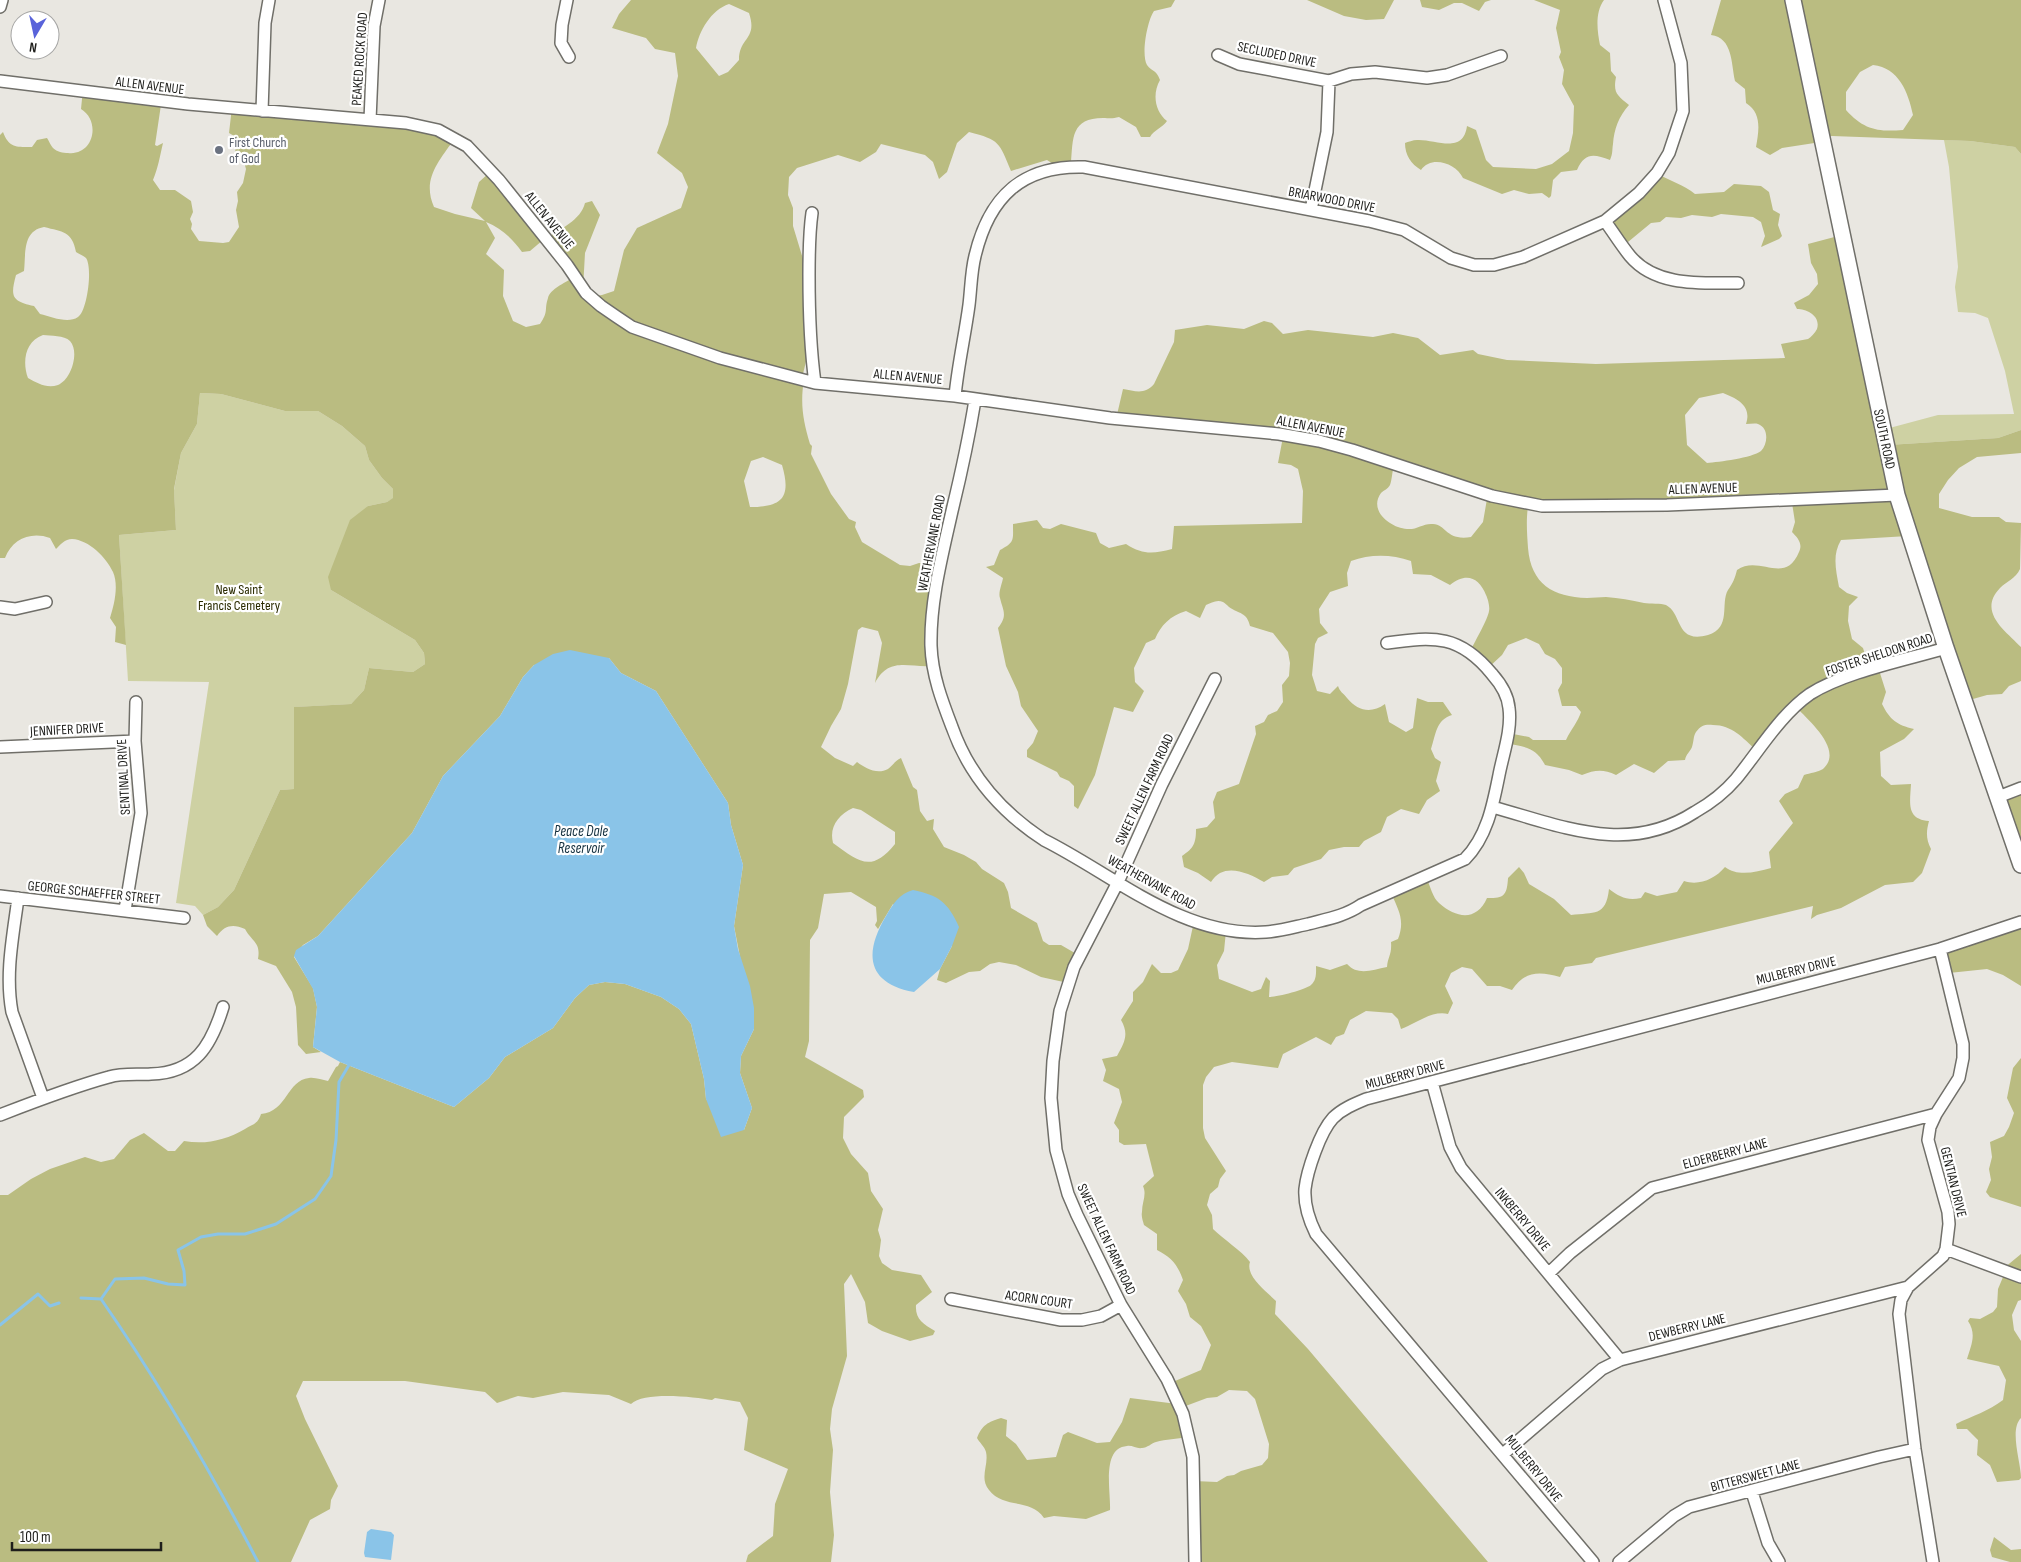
<svg xmlns="http://www.w3.org/2000/svg" width="2021" height="1562" viewBox="0 0 2021 1562" font-family="'Sofia Sans Condensed',sans-serif">
  <rect width="100%" height="100%" fill="#e9e7e1"/>
  <path fill="#ced1a3" d="M1944,140L1970,141L2015,147L2021,154V430L1998,438L1888,445L1882,430L1938,415L2014,414L2005,371L1988,318L1975,313L1958,312L1955,287L1958,267L1949,167Z
    M200,393L221,394L285,411H318L342,426L365,446L369,460L382,478L393,489L394,498L387,502L368,506L331,590L415,640L424,653L425,664L413,672L369,668L364,690L351,704L295,707L294,789L280,790L234,890L218,907L203,915L195,906L176,903L209,682L128,681L119,535L176,530L174,490L181,453L197,424Z"/>
  <path fill="#babc81" fill-rule="evenodd" d="M631,0H1175L1171,7L1154,11C1147,21 1141,55 1147,65C1152,72 1156,69 1160,80C1152,94 1155,112 1167,121C1162,128 1154,130 1150,137H1141L1136,127L1119,117C1112,119 1109,118 1103,118C1071,118 1073,138 1071,163L1061,169L1047,160L1011,171C999,142 1000,140 969,132L957,143L947,172L939,179L933,162L925,155L881,144L876,152L860,162L838,155L797,168L789,177L788,195L793,208V226L803,259V308L808,353L802,378L804,379C800,404 803,420 810,444L812,446L811,454L831,494L849,519L856,522L855,527L862,542L900,565L910,566L919,563L937,565L932,666C909,668 889,656 875,683L882,643L878,631L862,627L858,630L848,684L841,709L831,726L821,747L835,758L853,766L857,762C865,768 877,775 888,769C893,765 895,761 901,758L913,787L917,790L920,811L927,821L934,819L933,829L944,847L964,855L976,862L982,869L1004,883L1008,892L1011,908L1037,923L1043,941L1049,945H1061L1080,956L1068,983L1041,977L1016,965L999,962L990,964L980,971L969,972L946,983L937,980L940,969L952,946L893,904L878,929L875,925L877,921L876,907L851,892L824,894L818,928L810,940L809,1041L805,1057L863,1090L864,1097L844,1117L843,1138L851,1154L868,1173L871,1191L883,1209L878,1230L881,1240L879,1256L882,1263L892,1270L921,1275L932,1292L916,1305C915,1319 923,1324 935,1331L933,1335L910,1341L882,1331L868,1323L865,1302L851,1274L844,1284L847,1356L832,1409L830,1429L833,1450L830,1492L834,1535L831,1562H746L748,1555L773,1536L775,1504L788,1469L744,1450L748,1418L740,1402L715,1398L712,1400C695,1397 644,1391 631,1404L609,1395L563,1392L533,1398L518,1396L497,1403L485,1392L405,1381H303L296,1396L305,1419L338,1486L331,1500L330,1509L310,1520L291,1562H0V1195H8L31,1179L50,1169L85,1157L101,1162L114,1159L130,1140L144,1133L168,1151H175L184,1141C206,1145 226,1140 245,1129C253,1124 258,1124 261,1114C287,1112 287,1080 309,1078C315,1077 322,1080 328,1081L336,1067L338,1066L340,1062L454,1107L489,1078L505,1057L553,1028L575,998L589,985L605,982L625,984L661,997L679,1009L691,1024L704,1079L706,1099L744,1130L752,1108L740,1073L741,1056L754,1029L734,926L743,865L731,825L728,803L656,691L621,673L609,658L534,665L523,677L500,716L443,776L412,833L318,936L303,945L294,957L313,988L317,1007L313,1047L321,1052L306,1054L298,1045L296,1007L292,992L276,966L258,959C261,942 252,942 245,929C233,924 225,925 217,936L207,926L203,915L218,907L234,890L280,790L294,789V707L351,704L364,690L369,668L413,672L425,664L424,653L415,640L331,590L328,577L350,520L368,506L387,502L393,498V489L382,478L369,460L365,446L342,426L318,411H285L221,394L200,393L197,424L181,453L174,489L176,530L119,535L126,645L115,642L116,627L110,618C114,605 119,586 113,572C106,557 89,540 72,539C65,539 60,545 56,549L50,538C31,531 12,539 5,558H0V135L3,132C9,148 16,147 32,147L37,140L47,138C49,141 51,146 53,148C57,152 63,153 68,153C94,156 101,121 81,109L83,89L162,98L155,145L157,146L163,143C160,156 158,168 153,180L160,190H175L191,201L193,212L190,219L192,224L191,229L199,241L223,243L229,242L239,227L236,210L238,201L237,192L243,183L246,169L244,162L235,156L236,137L229,133L232,107L418,126L453,141C438,162 422,180 434,207L455,214L485,221L471,208L479,182L489,173L543,240L530,251L522,252C513,239 501,228 486,222L495,238L486,254L504,270L503,296L513,321L526,327L540,324C549,311 544,310 548,298C550,289 565,283 572,278L547,238C560,229 581,220 585,203L592,201L600,215L585,253L583,289L589,297L602,295L614,291L624,250L637,228L681,208L688,187L682,173L657,153L668,124L678,76L675,53L655,49L646,38L612,28L619,14ZM729,4L749,13C758,40 739,37 739,60L728,72L719,76L696,48C699,31 711,10 729,4ZM44,227C63,232 72,231 76,252C79,254 84,256 86,258C93,268 87,312 78,317C68,324 52,317 40,314L34,306C12,301 10,297 16,275L24,271C26,254 22,231 44,227ZM43,335C51,336 64,335 70,341C80,352 71,380 58,385C47,389 37,383 28,378C22,362 25,341 43,335ZM763,457L782,465C791,496 784,507 750,507L744,481L751,461ZM853,808L861,810L895,832V844C871,874 858,861 833,843C829,827 838,815 853,808Z
    M1307,0H1394L1384,19L1366,20L1344,16Z
    M1420,0H1491L1485,2L1479,11L1462,3H1454L1439,10L1422,7Z
    M1534,0H1604C1595,12 1597,30 1600,45L1610,53L1611,71L1616,77C1613,93 1617,95 1629,105C1619,116 1614,129 1613,144C1612,150 1613,153 1610,160C1594,154 1585,152 1577,170L1561,172L1553,180L1551,196L1549,198L1542,193L1529,194L1514,190L1502,194L1463,178C1456,163 1431,155 1421,170C1411,164 1405,155 1405,143C1408,142 1413,140 1417,140C1436,139 1463,155 1467,126L1476,130L1486,160L1493,167L1536,169L1552,164L1569,151L1573,133L1574,106L1562,84L1564,70L1559,57L1561,52L1556,28L1560,10Z
    M1721,0H2021V154L2015,147L1970,141L1832,136L1824,137L1821,142L1782,148L1770,155L1756,147C1759,130 1762,113 1746,103L1745,89L1735,81C1731,63 1733,38 1711,35ZM1873,65C1899,68 1908,92 1913,115L1903,130C1878,132 1864,130 1846,110V92L1860,72Z
    M1658,174C1670,181 1684,185 1695,194L1724,192L1734,184L1761,186L1769,192L1773,210L1780,214L1778,225L1782,236L1779,239L1761,247L1765,236L1761,222L1753,217L1721,214L1712,217L1692,215L1681,218L1666,217L1660,222L1651,223L1628,242L1626,241L1610,218Z
    M1842,235L1888,445L1998,438L2021,430V453L1977,457L1959,468L1948,480L1939,494V508L1972,517H1999L2006,522L2021,523L2020,569C2016,578 2006,582 2000,588C1977,612 2006,631 2021,647V681L2009,686L2002,694L1987,695L1966,701L1908,536L1841,540C1832,555 1836,570 1839,587L1847,593L1858,597L1849,606L1848,621L1852,639L1863,648L1870,671L1879,670L1886,692L1882,704C1890,720 1897,725 1914,729L1904,739L1880,752L1881,776L1891,785L1911,784C1910,803 1906,819 1929,821C1926,832 1926,839 1931,849L1922,873L1913,882L1885,885L1841,908L1817,915L1811,919L1813,906L1596,958L1592,963L1565,967L1560,977C1539,971 1525,971 1512,990L1500,986H1487L1472,969L1462,967L1451,973L1445,986L1453,1003L1448,1014C1432,1010 1415,1024 1401,1029L1398,1019L1392,1013L1366,1011L1350,1020L1344,1034L1336,1037L1331,1045L1316,1037L1283,1054L1278,1068L1232,1062L1214,1067L1206,1077L1203,1085V1128L1205,1138L1226,1171L1220,1179L1218,1187L1210,1194L1207,1205L1212,1215L1213,1229C1224,1240 1241,1250 1250,1262C1245,1276 1267,1292 1276,1301L1275,1314L1308,1349L1488,1562H1194V1481L1217,1482L1227,1476L1234,1475L1241,1471L1262,1465L1268,1458L1269,1444L1255,1399L1247,1391L1229,1390L1217,1397L1207,1398L1183,1407L1187,1437C1177,1439 1166,1439 1156,1442C1152,1443 1147,1448 1142,1448C1137,1449 1132,1445 1127,1446C1101,1448 1111,1492 1110,1510L1086,1519L1054,1516L1044,1518C1031,1498 1003,1509 989,1490C979,1478 989,1465 986,1452C985,1447 979,1442 977,1438C982,1425 988,1422 1001,1418L1007,1420L1006,1436L1016,1444L1027,1460L1056,1457L1063,1435L1068,1432L1097,1443L1110,1442L1122,1422L1130,1398L1177,1404L1168,1384L1201,1370L1211,1345L1201,1326L1190,1317L1186,1304L1178,1291L1183,1280C1178,1265 1171,1257 1157,1250V1234L1144,1225C1143,1221 1141,1216 1142,1212C1142,1202 1147,1195 1143,1186L1154,1176L1146,1144L1124,1145L1119,1142V1130L1114,1123L1122,1102L1119,1089L1103,1081L1106,1070L1102,1059L1117,1056C1125,1042 1129,1034 1121,1020L1133,1001V992L1143,982L1152,964L1161,973H1171L1178,970L1188,949L1193,926L1226,931L1224,951L1217,965L1219,979L1252,992L1261,989L1266,977L1270,981L1269,997C1277,997 1305,990 1311,985C1317,980 1316,972 1316,966L1330,970L1347,964C1358,976 1372,970 1387,967C1388,956 1392,955 1391,942L1398,939C1405,921 1399,911 1392,895L1427,879C1430,886 1433,898 1439,903C1457,919 1477,921 1487,898C1505,899 1507,894 1508,878L1519,867L1524,873L1529,884L1554,899L1571,915C1594,912 1606,917 1609,889C1620,897 1627,901 1641,898L1645,892L1657,896L1677,892L1684,881C1699,886 1715,879 1725,867C1738,877 1756,872 1771,868L1769,852L1793,823L1779,801L1785,794L1798,788L1804,775C1810,773 1818,772 1823,769C1844,750 1809,721 1797,708L1756,750C1743,738 1732,725 1713,725C1706,724 1701,725 1696,732C1693,737 1694,741 1692,747C1690,752 1686,754 1685,760L1668,761L1654,773L1634,764L1616,775C1603,769 1595,770 1582,775L1569,770L1545,765C1536,747 1525,747 1506,743L1508,733L1529,737L1533,740H1566C1571,729 1578,722 1581,712L1576,706H1562L1558,690L1562,683V668L1555,659L1545,654L1539,644L1526,638L1508,645L1502,655L1488,668L1471,650C1475,641 1488,619 1489,611C1490,607 1488,599 1486,595C1479,577 1466,572 1450,585L1431,575L1413,574L1411,561C1391,554 1370,554 1351,561L1347,573L1348,586L1330,592L1319,609L1320,623L1328,633L1318,638L1315,644L1312,675L1317,691L1330,694L1338,686C1340,692 1343,693 1347,698C1358,711 1371,714 1385,704L1389,722L1406,732L1413,728L1417,698L1428,702H1443L1452,715C1436,720 1436,734 1431,749L1435,758L1441,762L1436,781L1440,791L1427,800L1419,814L1401,809L1387,817L1381,832L1364,841L1359,847H1344L1329,850L1321,859L1294,868L1288,875L1272,877L1264,882C1247,872 1223,862 1211,882L1198,873L1184,867L1182,856C1194,848 1196,843 1196,829L1207,827L1215,818L1213,802L1217,792L1239,784L1256,734L1255,726L1264,722L1268,715L1277,711L1283,702L1282,685L1289,676L1290,663L1288,652L1273,633L1250,626C1247,612 1239,614 1229,607C1227,605 1225,603 1223,602C1217,599 1211,603 1206,605L1200,618L1186,611C1170,616 1161,625 1155,639L1146,643L1134,668L1135,682L1144,691L1133,712L1114,707L1095,775L1078,809L1074,806V786L1069,781L1060,777L1057,772L1027,757V750L1033,743L1038,731L1021,706L1018,692L1006,666L998,628C1008,615 1003,611 1000,598C998,593 1002,584 1003,578L986,567L994,565L1000,550C1015,542 1013,540 1013,524L1037,520L1043,528L1050,529L1061,524L1096,533L1100,543L1109,548L1126,544C1143,555 1153,554 1172,549L1174,526L1302,523L1303,491L1298,469L1291,465L1278,463L1283,437L1116,419L1123,389C1135,391 1145,395 1154,384L1174,342L1175,330L1207,325L1244,329L1264,321L1272,323L1283,334L1308,330L1373,337L1393,333L1418,338L1440,355L1473,350L1478,354L1507,360L1596,364L1785,358L1781,344L1808,339C1811,337 1815,333 1817,329C1821,316 1807,309 1797,309L1794,303L1809,295L1818,284L1817,274L1811,263L1808,244ZM1723,393C1738,399 1752,406 1746,424C1750,424 1755,423 1758,424C1769,428 1768,444 1761,451C1752,458 1719,462 1707,463L1687,445L1685,415L1699,398ZM1394,466L1487,499L1483,522L1471,537C1446,541 1447,525 1433,524C1423,523 1417,530 1407,529C1391,528 1368,511 1381,493C1384,490 1388,489 1390,485C1392,480 1392,472 1394,466ZM1792,503L1795,522L1792,532C1798,538 1803,544 1799,552C1785,586 1759,554 1737,570C1735,578 1733,583 1728,590C1720,603 1732,628 1708,635C1675,644 1683,614 1666,605C1661,603 1650,604 1644,603C1631,600 1619,598 1606,597C1600,597 1593,598 1587,598C1553,597 1531,584 1528,548C1527,533 1526,521 1528,506Z
    M2021,790V871L1999,799Z
    M2021,923V986L2003,975L1987,969L1949,973L1946,950Z
    M2021,1058V1207L1990,1197L1986,1192L1991,1180L1989,1169L1992,1157L1990,1142L2004,1136L2009,1127L2014,1113L2007,1098L2013,1068Z
    M2021,1254V1300L2018,1301L2012,1315L2014,1330L2021,1341V1418C2009,1430 2021,1462 2021,1478L2019,1480L1997,1482L1990,1465L1977,1455L1978,1440L1967,1429H1957L1956,1424C1972,1416 1989,1411 2003,1400L2006,1380L1999,1366L1967,1359C1971,1346 1977,1334 1968,1321L1970,1318L1980,1319L1993,1312L1997,1307L1998,1289L2006,1270L2004,1268Z
    M1994,1537L2011,1550L2021,1549V1562H2010L1992,1557L1990,1550Z"/>
  <path fill="#8ac4e8" d="M570,650L609,658L621,673L656,691L728,803L731,825L743,865L734,926L738,949L750,986L754,1008V1029L741,1056L740,1073L752,1108L744,1130L721,1137L706,1099L704,1079L691,1024L679,1009L661,997L625,984L605,982L589,985L575,998L553,1028L505,1057L489,1078L454,1107L340,1062L313,1047L317,1007L313,989L294,956L296,950L318,936L412,833L443,776L500,716L523,677L534,665L553,654Z
    M913,890C938,895 948,902 959,927L952,946L940,969L914,992C866,983 864,953 886,916C893,904 899,894 913,890Z
    M371,1529L391,1532L394,1535L391,1560L365,1557L364,1553L367,1532Z"/>
  <g fill="none" stroke-linecap="round" stroke-linejoin="round">
    <path stroke="#8ac4e8" stroke-width="3" d="M81,1298L101,1299L115,1279L144,1278L168,1284L185,1285L184,1271L178,1250L201,1237L218,1234H245L276,1224L315,1199L331,1176L336,1140L339,1082L349,1065
      M101,1299C160,1384 210,1470 258,1562
      M0,1325L38,1294L50,1306L59,1303"/>
    <g stroke="#706f69" stroke-width="14">
      <path id="minor" d="M567,0L562,25L561,43L569,57
        M0,7L2,0
        M1218,55L1239,64L1329,81L1351,74L1375,72L1427,78L1447,75L1501,56
        M0,81L188,104L406,123L438,130L467,146L499,180L567,265L586,293L601,306L617,317L632,327L720,358L815,383L955,396L1110,418L1279,434L1319,441L1352,450L1492,496L1542,506L1667,505L1897,495
        M262,111L265,23L269,0
        M370,120L374,26L379,0
        M1311,210L1327,132L1329,81
        M812,213C809,234 809,253 809,275C809,311 810,347 815,383
        M1605,221C1613,232 1621,245 1630,256C1656,287 1701,283 1738,283
        M955,396C958,365 965,335 969,305C971,289 971,272 975,256C989,197 1022,165 1084,167L1369,221L1404,230L1451,258L1474,265H1494L1523,257L1605,221L1639,193L1657,173L1669,153L1683,111L1681,63L1664,0
        M975,400C969,437 961,474 952,511C942,556 930,601 931,646C932,675 942,701 952,727C969,775 1001,812 1044,840C1114,875 1183,938 1266,932C1280,931 1294,927 1308,924C1327,919 1345,916 1361,905L1465,859C1487,837 1493,805 1499,775C1503,754 1512,730 1509,708C1508,696 1500,683 1492,674C1460,635 1435,636 1387,643
        M0,607L15,609L46,602
        M0,747L135,741
        M1998,797L2021,788
        M1492,807C1563,826 1627,856 1695,812C1711,803 1724,793 1736,779C1759,751 1780,715 1810,694C1844,672 1906,660 1946,648
        M0,896L184,918
        M18,898C13,936 5,974 12,1012L43,1098
        M125,910L141,813L135,741L136,702
        M1432,1082L1450,1147L1461,1168L1620,1360
        M0,1115C36,1101 72,1087 109,1077C122,1073 137,1075 151,1074C195,1073 211,1046 223,1007
        M1946,1249L2021,1277
        M1549,1273L1570,1253L1652,1188L1936,1114
        M951,1299L1061,1320H1082L1101,1316L1121,1305
        M1503,1454L1602,1369L1620,1360L1908,1287
        M1752,1492L1768,1543L1779,1562
        M1195,1562L1193,1457L1183,1414L1167,1379L1121,1305L1077,1215L1068,1194L1056,1150L1051,1098L1053,1061L1060,1011L1074,967L1118,882L1162,784L1215,679
        M1593,1562L1316,1234C1309,1220 1304,1204 1305,1189C1307,1171 1320,1132 1333,1118C1342,1109 1354,1104 1366,1099L1940,949L2021,922
        M1619,1562L1674,1516L1689,1507L1879,1457L1915,1449
        M1933,1562L1915,1449L1899,1314L1901,1300L1908,1287L1943,1256L1946,1249L1949,1224L1948,1212L1928,1140L1930,1127L1936,1114L1959,1078L1963,1058V1044L1940,949"/>
    </g>
    <g stroke="#706f69" stroke-width="18">
      <path id="tertiary" d="M1793,0L1897,495L1946,648L2021,865"/>
    </g>
    <use href="#minor" stroke="#fff" stroke-width="11"/>
    <use href="#tertiary" stroke="#fff" stroke-width="15"/>
  </g>
  <circle fill="#6b7280" stroke="#fff" stroke-width="2" cx="219" cy="150" r="5"/>
  <g text-anchor="middle" stroke-width="4.5" stroke-linejoin="round" paint-order="stroke">
    <g font-size="14" fill="#1e1e1b" stroke="#fff">
      <text transform="translate(1277 54) rotate(12)" y="5">SECLUDED DRIVE</text>
      <text transform="translate(359 59) rotate(-86)" y="5">PEAKED ROCK ROAD</text>
      <text transform="translate(150 85) rotate(7)" y="5">ALLEN AVENUE</text>
      <text transform="translate(1332 199) rotate(11)" y="5">BRIARWOOD DRIVE</text>
      <text transform="translate(550 220) rotate(51)" y="5">ALLEN AVENUE</text>
      <text transform="translate(908 376) rotate(5)" y="5">ALLEN AVENUE</text>
      <text transform="translate(1311 426) rotate(11)" y="5">ALLEN AVENUE</text>
      <text transform="translate(1885 439) rotate(78)" y="5">SOUTH ROAD</text>
      <text transform="translate(1703 488) rotate(-2)" y="5">ALLEN AVENUE</text>
      <text transform="translate(931 543) rotate(-79)" y="5">WEATHERVANE ROAD</text>
      <text transform="translate(1879 654) rotate(-18)" y="5">FOSTER SHELDON ROAD</text>
      <text transform="translate(67 729) rotate(-3)" y="5">JENNIFER DRIVE</text>
      <text transform="translate(123 777) rotate(-93)" y="5">SENTINAL DRIVE</text>
      <text transform="translate(1144 789) rotate(-65)" y="5">SWEET ALLEN FARM ROAD</text>
      <text transform="translate(1152 882) rotate(29)" y="5">WEATHERVANE ROAD</text>
      <text transform="translate(94 892) rotate(6)" y="5">GEORGE SCHAEFFER STREET</text>
      <text transform="translate(1796 970) rotate(-14)" y="5">MULBERRY DRIVE</text>
      <text transform="translate(1405 1074) rotate(-15)" y="5">MULBERRY DRIVE</text>
      <text transform="translate(1725 1153) rotate(-15)" y="5">ELDERBERRY LANE</text>
      <text transform="translate(1954 1182) rotate(76)" y="5">GENTIAN DRIVE</text>
      <text transform="translate(1523 1219) rotate(50)" y="5">INKBERRY DRIVE</text>
      <text transform="translate(1107 1239) rotate(65)" y="5">SWEET ALLEN FARM ROAD</text>
      <text transform="translate(1039 1299) rotate(8)" y="5">ACORN COURT</text>
      <text transform="translate(1687 1327) rotate(-14)" y="5">DEWBERRY LANE</text>
      <text transform="translate(1534 1468) rotate(51)" y="5">MULBERRY DRIVE</text>
      <text transform="translate(1755 1475) rotate(-15)" y="5">BITTERSWEET LANE</text>
    </g>
    <g font-size="14" fill="#5b616d" stroke="#fff" text-anchor="start">
      <text x="229" y="147">First Church<tspan x="229" dy="16">of God</tspan></text>
    </g>
    <g font-size="14" fill="#2b2b00" stroke="#fff">
      <text x="239" y="594">New Saint<tspan x="239" dy="16">Francis Cemetery</tspan></text>
    </g>
    <g font-size="15" font-style="italic" fill="#122e3d" stroke="#fff">
      <text x="581" y="836">Peace Dale<tspan x="581" dy="17">Reservoir</tspan></text>
    </g>
  </g>
  <g transform="translate(35 35) rotate(189)"><circle r="24" fill="#ffffff" stroke="#a5a5a4"/>
  <path d="M0-4L9 19L0 12L-9 19Z" fill="#5963da"/>
  <text y="-8" font-size="14" font-weight="bold" text-anchor="middle" fill="#1e1e1b">N</text>
  </g>
  <path d="M12 1542v8h149v-8" fill="none" stroke="#1e1e1b" stroke-width="2.5"/>
  <text x="20" y="1542" font-size="15" fill="#1e1e1b" stroke="#ffffff" stroke-width="4" paint-order="stroke">100 m</text>
</svg>
